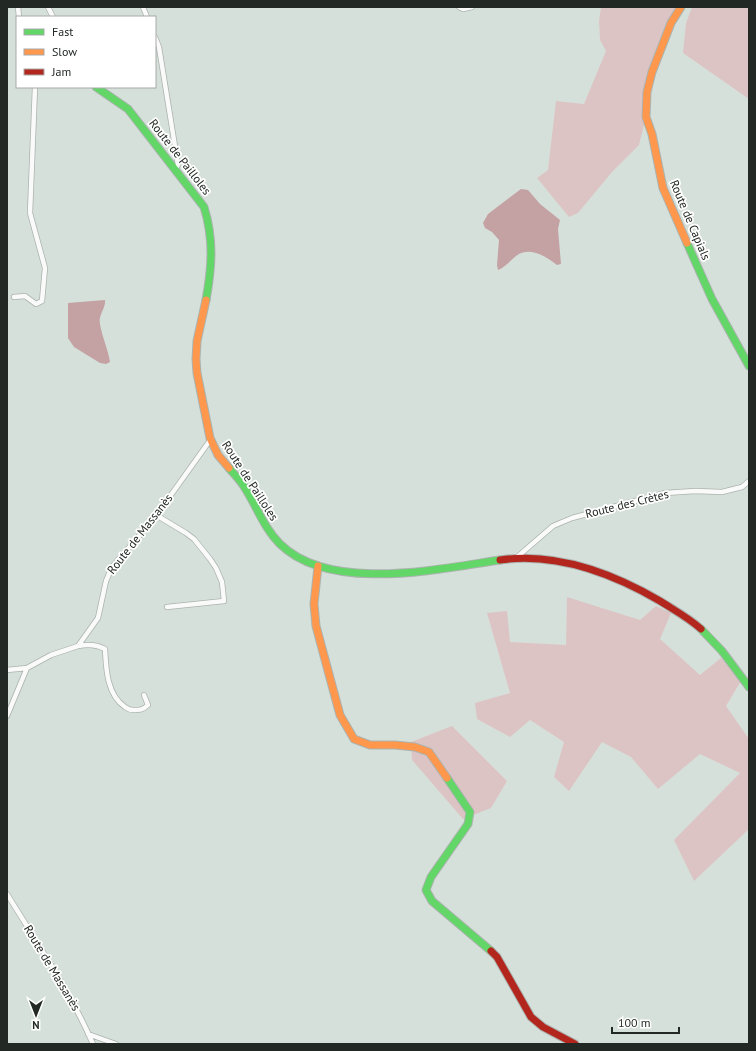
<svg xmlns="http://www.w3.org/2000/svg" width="756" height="1051" viewBox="0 0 756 1051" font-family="'PT Sans',sans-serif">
  <rect width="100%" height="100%" fill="#d6e0da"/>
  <path fill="#ddc4c4" d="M601,7H681L652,72L646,117L639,145L612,172L578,213L569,217L537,178L548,170L556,101L584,104L606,51L600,40L599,21Z
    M692,7H749V99L683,53L686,23Z
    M567,597L640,620L656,606L671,613L660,639L700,675L721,658L741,681L726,706L749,739V829L694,881L674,840L740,773L700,754L658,789L631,757L602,742L569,791L554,777L564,742L530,720L510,737L477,719L475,703L510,693L487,613L507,611L510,642L566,645Z
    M452,726L507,781L491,808L463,819L412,760L411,742Z"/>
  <path fill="#c4a1a3" d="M521,189L528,190L540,204L560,220L558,229L561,264L557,265C546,256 529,246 516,256C510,261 505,267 498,270L497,265L499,240L492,232L485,228L483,223L488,214Z
    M105,300C106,308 98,315 100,324C102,337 108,349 110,362L106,364L100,363L74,347L68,338V303Z"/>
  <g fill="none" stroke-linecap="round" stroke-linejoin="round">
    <g stroke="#acb3af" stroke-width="6">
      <path id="street" d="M18,7L19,17
        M48,7L53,17
        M143,7L147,17
        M459,7L463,9L472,7
        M155,37L159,47L178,165L175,169
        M14,297L25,296L36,304L42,301L45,268L30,213L35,87
        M156,515L186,533L194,539L210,559L216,568L222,582L224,601L167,607
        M516,558L553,526L572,518L665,493L695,491L722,492L742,487L749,481
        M78,646C88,644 96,644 105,649C106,669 107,695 125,707C128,709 129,710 133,710C140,710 143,710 148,705L144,695
        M7,670L27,668
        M7,716L27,668L51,655L78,646L98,618L106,581L112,567L153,520L211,439
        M7,894C37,943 70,991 93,1044
        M88,1034L116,1044"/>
    </g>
    <g stroke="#acb3af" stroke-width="9">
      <path id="fast" d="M96,87L128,109L204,207C214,239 212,267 206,300
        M687,243L712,299L749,366
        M229,468C234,474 239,479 243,485C256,504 263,527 280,544C330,593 438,569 500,560
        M701,629L722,651L749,687
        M447,778L470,812L468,824L431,877L426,890L432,901L491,951"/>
    </g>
    <g stroke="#acb3af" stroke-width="9">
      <path id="slow" d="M681,7L671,23L652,72L647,92L646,117L652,134L663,188L687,243
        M206,300L197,341L196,359L197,373L210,438L218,455L229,468
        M318,566L314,604L316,626L340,715L354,739L370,745H395L415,747L429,752L447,778"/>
    </g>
    <g stroke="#acb3af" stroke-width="9">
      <path id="jam" d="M500,560C556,552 612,573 660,601C674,610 689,618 701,629
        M491,951L497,957L531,1017L543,1027L575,1044"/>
    </g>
    <use href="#street" stroke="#f9faf9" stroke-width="4.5"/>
    <use href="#fast" stroke="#63d668" stroke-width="7"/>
    <use href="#slow" stroke="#ff974d" stroke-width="7"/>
    <use href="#jam" stroke="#b3261e" stroke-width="7"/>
  </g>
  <g text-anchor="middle" stroke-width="3.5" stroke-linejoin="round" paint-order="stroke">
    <g font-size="12" fill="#222824" stroke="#fff">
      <text transform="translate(180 157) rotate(52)" y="4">Route de Pailloles</text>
      <text transform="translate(690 220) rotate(67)" y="4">Route de Capials</text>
      <text transform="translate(250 481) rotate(57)" y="4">Route de Pailloles</text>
      <text transform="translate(627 504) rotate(-14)" y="4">Route des Crètes</text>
      <text transform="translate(140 534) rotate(-52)" y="4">Route de Massanès</text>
      <text transform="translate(52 968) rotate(59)" y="4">Route de Massanès</text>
    </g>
  </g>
  <rect width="756" height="1051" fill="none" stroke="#222824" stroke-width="16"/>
  <rect x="16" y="16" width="140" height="72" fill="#ffffff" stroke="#a7a9a7"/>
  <rect x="24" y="29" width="20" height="6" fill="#63d668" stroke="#a7a9a7"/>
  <text x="52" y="36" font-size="12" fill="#222824">Fast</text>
  <rect x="24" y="49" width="20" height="6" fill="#ff974d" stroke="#a7a9a7"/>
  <text x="52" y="56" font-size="12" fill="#222824">Slow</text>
  <rect x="24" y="69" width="20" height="6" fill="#b3261e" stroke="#a7a9a7"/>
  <text x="52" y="76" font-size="12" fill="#222824">Jam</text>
  <g transform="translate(36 1015) rotate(180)" stroke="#ffffff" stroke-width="3" paint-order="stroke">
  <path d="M0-3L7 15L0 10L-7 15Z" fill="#222824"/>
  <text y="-6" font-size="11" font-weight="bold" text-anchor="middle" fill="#222824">N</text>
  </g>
  <path d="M612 1027v6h67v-6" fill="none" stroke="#222824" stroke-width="2"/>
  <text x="618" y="1027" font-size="12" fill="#222824" stroke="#ffffff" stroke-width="3" paint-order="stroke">100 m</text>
</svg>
